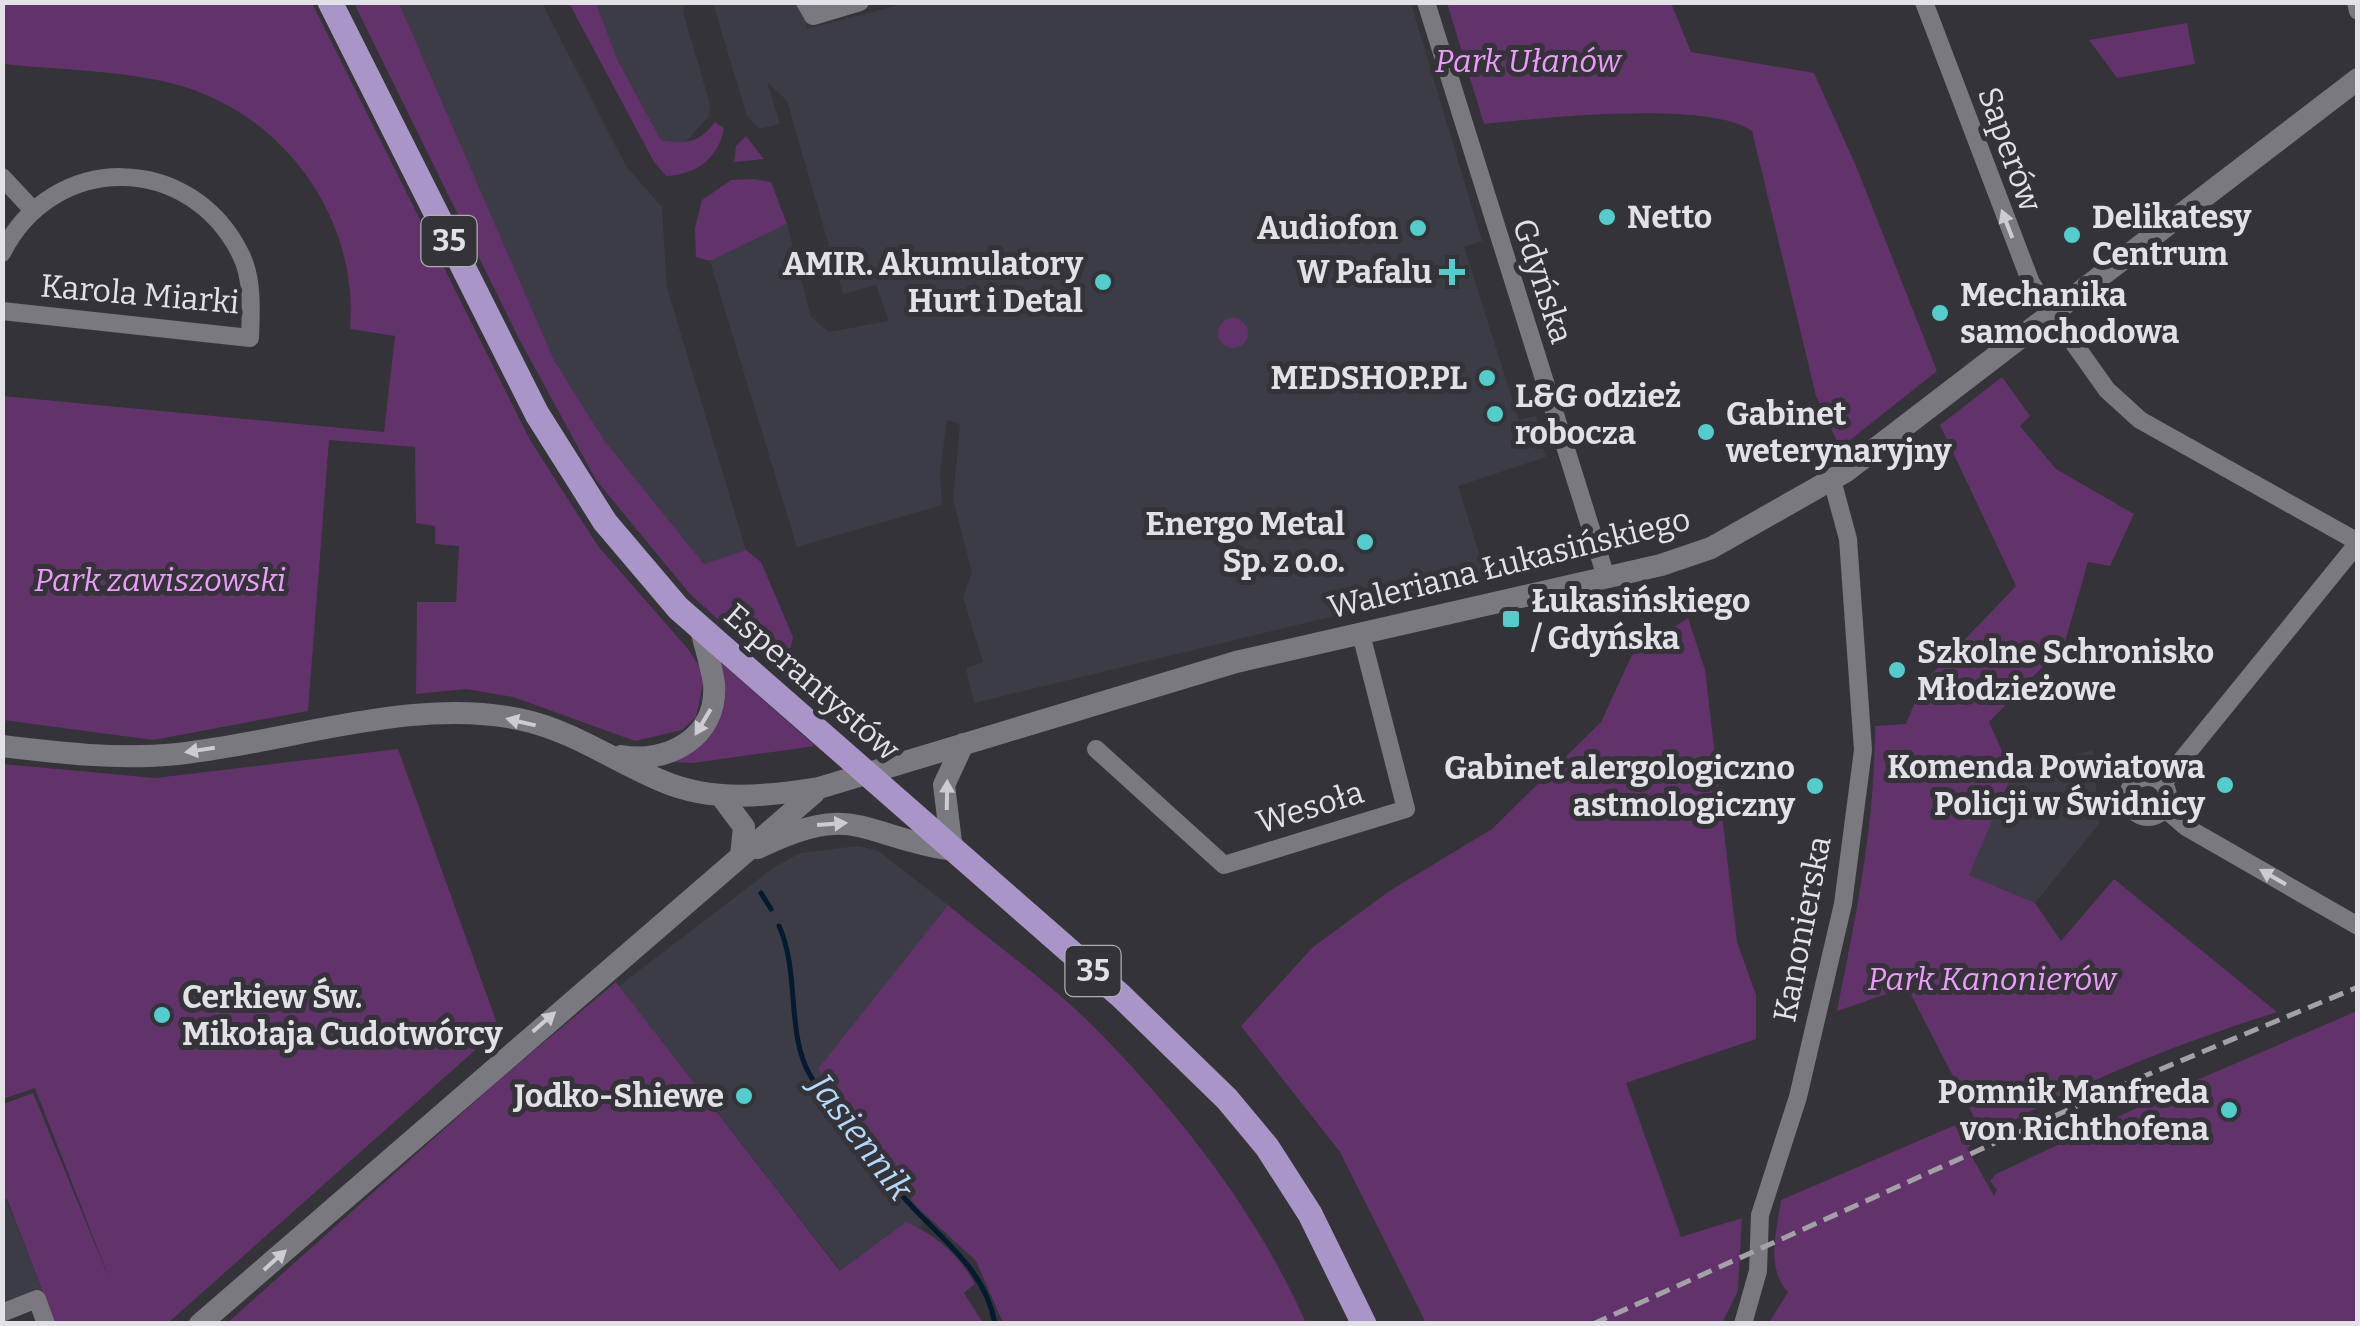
<svg xmlns="http://www.w3.org/2000/svg" width="2360" height="1326" viewBox="0 0 2360 1326" font-family="Bitter,serif">
  <rect width="100%" height="100%" fill="#333338"/>
  <path fill="#3c3c47" d="M399,3H542L626,166L662,207L667,288L746,550L704,564L604,440L554,360Z
    M596,3H685L683,12L710,104L709,116L683,145L661,140L618,61Z
    M713,3H810L806,29L907,3H1411L1482,241L1464,247L1519,420L1536,416L1539,427L1535,429L1546,457L1458,486L1487,579L974,703L966,668L983,662L963,597L972,572L953,500L960,424L947,420L940,472L942,505L797,547L710,261L787,224L811,317L829,332L889,321L876,285L843,294L787,101L767,82L780,124L759,129L747,116Z
    M2093,750L2099,824L2035,903L1969,875L2010,771Z
    M857,846L877,850L948,905L819,1069L926,1217L920,1228L905,1223L841,1271L619,986L773,868L800,853Z
    M6,1199L48,1305L3,1321L2,1200Z"/>
  <path fill="#61336a" d="M3,3H312L530,440L598,546L688,649L701,669L703,684L696,717L682,730L635,741L513,697L466,689L416,694L417,602H456L459,546L435,544V526L416,523L415,447L329,440L308,711L153,740L3,720V396L384,432L395,336L350,329C359,219 285,115 178,85C123,70 60,70 3,64Z
    M354,3H399L554,360L604,440L704,564L746,550L761,562L793,637L787,661L758,627L746,645L689,593L596,480L519,339Z
    M569,3H596L618,61L661,140C686,145 699,143 715,122L724,128C719,158 696,175 666,176L654,162Z
    M1447,3H1671L1691,52L1814,73L1856,166L1937,371L1840,448L1816,396L1752,131C1708,100 1541,118 1484,124Z
    M2187,23L2195,64L2117,78L2089,40Z
    M746,136L764,159L734,162L736,146Z
    M753,179L771,182L787,224L710,261L696,257L695,228L702,200L731,180Z
    M1218 333a15 15 0 1 1 30 0a15 15 0 1 1-30 0Z
    M2002,377L2030,416L2020,426L2056,469L2134,514L2110,566L2088,562L2064,645L1989,722L2010,769L2009,781L1969,875L2035,903L2061,941L2114,879L2277,1012C2171,1046 2060,1089 1967,1148L1994,1196L1997,1190L1990,1181L1996,1174L2190,1083L2357,1011V1323H1769L1788,1292C1765,1267 1777,1231 1781,1200L1974,1117L1907,987L1837,1011C1856,916 1875,824 1875,726L1906,724L1923,683L2016,586L1940,425Z
    M1688,618L1705,670L1737,942L1756,995V1039L1626,1083L1681,1237L1742,1218L1738,1291L1722,1323H1426L1340,1152L1241,1026L1313,947L1391,890L1492,829L1601,722L1632,655Z
    M717,659L815,746L693,763L670,762L688,754Z
    M398,749L499,1029L168,1323H55L7,1199L3,1200V1104L33,1093L113,1288L35,1088L3,1099V764L155,778Z
    M948,905C996,945 1050,983 1094,1027C1181,1115 1256,1211 1306,1323H1003L976,1261L917,1207L818,1069Z
    M616,982L840,1271L906,1222C935,1234 961,1257 975,1284L964,1293L983,1323L226,1324L499,1080Z"/>
  <g fill="none" stroke-linecap="round" stroke-linejoin="round">
    <path stroke="#031a2f" stroke-width="5" d="M761,893L771,909
      M779,926C800,972 786,1034 810,1075C836,1120 872,1163 908,1202C942,1240 986,1270 995,1324"/>
    <path stroke="#79797f" stroke-width="18" d="M805,2L813,16L860,2
      M1426,2L1606,577
      M1924,2L2031,283L2107,390L2140,420L2358,542
      M2356,2L2358,11
      M2,177L31,208
      M2,253C53,151 191,152 241,255C253,279 251,311 250,338L2,311
      M1096,749L1224,865L1406,809L1361,634
      M2128 797a20 20 0 1 1 40 0a20 20 0 1 1-40 0Z
      M2163,783L2358,543
      M2165,809L2186,827L2358,926
      M2,1313L37,1299L46,1324
      M1743,1324L1758,1271L1760,1215L1798,1097L1843,904L1863,750L1848,539L1832,480"/>
    <path stroke="#79797f" stroke-width="22" d="M2,746C60,753 118,760 177,754C286,743 415,695 523,720C573,731 616,762 662,781C713,803 767,796 819,788L1236,662L1661,565L1711,548L1845,472L2358,79
      M621,756C667,764 718,738 714,684C712,667 705,647 701,629
      M721,796L744,827L741,856
      M758,848C855,800 861,836 952,850L944,785L963,744
      M200,1324L814,793"/>
    <path stroke="#a995c7" stroke-width="25" d="M330,2L537,414L605,522L678,608L1121,996L1227,1099L1267,1147L1310,1214L1364,1324"/>
    <path stroke="#a2a2a6" stroke-width="5" stroke-dasharray="15 8" stroke-linecap="butt" d="M1593,1324L2130,1082L2358,987"/>
  </g>
  <defs><path id="oneway-solid" d="M-6-.8H1V-3.2L6.5 0L1 3.2V.8H-6Z" transform="scale(2.5)"/></defs>
  <g fill="#cdcdd1">
    <use href="#oneway-solid" transform="translate(2007 224) rotate(-111)"/>
    <use href="#oneway-solid" transform="translate(521 722) rotate(-167)"/>
    <use href="#oneway-solid" transform="translate(703 722) rotate(121)"/>
    <use href="#oneway-solid" transform="translate(200 750) rotate(171)"/>
    <use href="#oneway-solid" transform="translate(947 795) rotate(-89)"/>
    <use href="#oneway-solid" transform="translate(832 824) rotate(-4)"/>
    <use href="#oneway-solid" transform="translate(2273 877) rotate(-150)"/>
    <use href="#oneway-solid" transform="translate(544 1022) rotate(-41)"/>
    <use href="#oneway-solid" transform="translate(275 1260) rotate(-42)"/>
  </g>
  <g fill="#53cdcb" stroke="#333338" stroke-width="4">
    <circle cx="1607" cy="217" r="10"/>
    <circle cx="1418" cy="228" r="10"/>
    <circle cx="2072" cy="235" r="10"/>
    <path d="M1447 257h10v10h10v10h-10v10h-10v-10h-10v-10h10z"/>
    <circle cx="1103" cy="282" r="10"/>
    <circle cx="1940" cy="313" r="10"/>
    <circle cx="1487" cy="378" r="10"/>
    <circle cx="1495" cy="414" r="10"/>
    <circle cx="1706" cy="432" r="10"/>
    <circle cx="1365" cy="542" r="10"/>
    <rect x="1501" y="609" width="20" height="20" rx="5"/>
    <circle cx="1897" cy="670" r="10"/>
    <circle cx="2225" cy="785" r="10"/>
    <circle cx="1815" cy="786" r="10"/>
    <circle cx="162" cy="1015" r="10"/>
    <circle cx="744" cy="1096" r="10"/>
    <circle cx="2229" cy="1110" r="10"/>
  </g>
  <g text-anchor="middle" stroke-width="10" stroke-linejoin="round" paint-order="stroke">
    <g fill="#333338" stroke="#aeaeb2" stroke-width="2.5">
      <rect x="421.5" y="216" width="55" height="50" rx="8"/>
      <rect x="1065.5" y="946" width="55" height="50" rx="8"/>
    </g>
    <g font-size="30" font-weight="bold" fill="#e2e2e6">
      <text x="449" y="251">35</text>
      <text x="1093" y="981">35</text>
    </g>
    <g font-size="32" font-style="italic" fill="#ed9afc" stroke="#333338">
      <text x="1528" y="72">Park Ułanów</text>
      <text x="160" y="591">Park zawiszowski</text>
      <text x="1992" y="990">Park Kanonierów</text>
    </g>
    <g font-size="32" fill="#e2e2e6" stroke="#333338">
      <text transform="translate(2010 149) rotate(70)" y="11">Saperów</text>
      <text transform="translate(1543 281) rotate(72)" y="11">Gdyńska</text>
      <text transform="translate(140 294) rotate(5)" y="11">Karola Miarki</text>
      <text transform="translate(1509 563) rotate(-14)" y="11">Waleriana Łukasińskiego</text>
      <text transform="translate(812 682) rotate(41)" y="11">Esperantystów</text>
      <text transform="translate(1310 807) rotate(-17)" y="11">Wesoła</text>
      <text transform="translate(1802 929) rotate(-79)" y="11">Kanonierska</text>
    </g>
    <g font-size="32" font-weight="bold" fill="#e2e2e6" stroke="#333338" text-anchor="end">
      <text x="1627" y="228" text-anchor="start">Netto</text>
      <text x="2092" y="228" text-anchor="start">Delikatesy<tspan x="2092" dy="37">Centrum</tspan></text>
      <text x="1398" y="239">Audiofon</text>
      <text x="1083" y="275">AMIR. Akumulatory<tspan x="1083" dy="37">Hurt i Detal</tspan></text>
      <text x="1432" y="283">W Pafalu</text>
      <text x="1960" y="306" text-anchor="start">Mechanika<tspan x="1960" dy="37">samochodowa</tspan></text>
      <text x="1467" y="389">MEDSHOP.PL</text>
      <text x="1515" y="407" text-anchor="start">L&amp;G odzież<tspan x="1515" dy="37">robocza</tspan></text>
      <text x="1726" y="425" text-anchor="start">Gabinet<tspan x="1726" dy="37">weterynaryjny</tspan></text>
      <text x="1345" y="535">Energo Metal<tspan x="1345" dy="37">Sp. z o.o.</tspan></text>
      <text x="1531" y="612" text-anchor="start">Łukasińskiego<tspan x="1531" dy="37">/ Gdyńska</tspan></text>
      <text x="1917" y="663" text-anchor="start">Szkolne Schronisko<tspan x="1917" dy="37">Młodzieżowe</tspan></text>
      <text x="2205" y="778">Komenda Powiatowa<tspan x="2205" dy="37">Policji w Świdnicy</tspan></text>
      <text x="1795" y="779">Gabinet alergologiczno<tspan x="1795" dy="37">astmologiczny</tspan></text>
      <text x="182" y="1008" text-anchor="start">Cerkiew Św.<tspan x="182" dy="37">Mikołaja Cudotwórcy</tspan></text>
      <text x="2209" y="1103">Pomnik Manfreda<tspan x="2209" dy="37">von Richthofena</tspan></text>
      <text x="724" y="1107">Jodko-Shiewe</text>
    </g>
    <g font-size="35" font-style="italic" fill="#b4d9fd" stroke="#333338">
      <text transform="translate(861 1137) rotate(53)" y="12">Jasiennik</text>
    </g>
  </g>
  <rect width="2360" height="1326" fill="none" stroke="#e2e2e6" stroke-width="10"/>
</svg>
